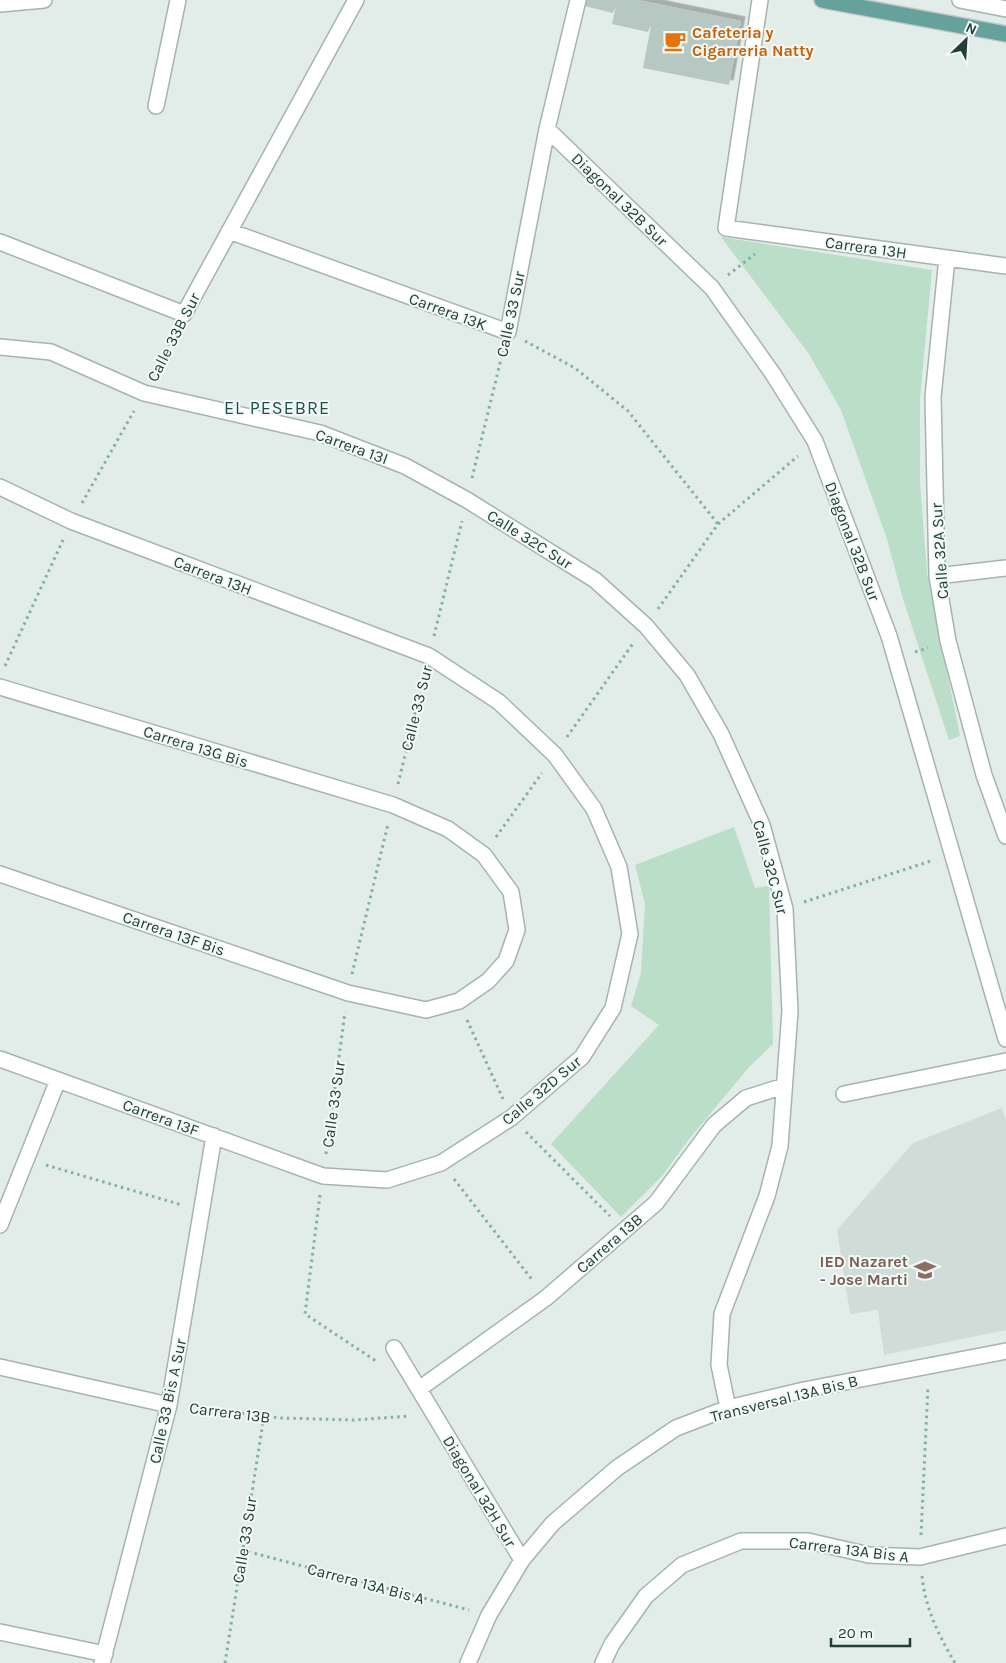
<svg xmlns="http://www.w3.org/2000/svg" width="1006" height="1663" viewBox="0 0 1006 1663" font-family="Karla,sans-serif">
  <defs>
    <filter id="shadow"><feDropShadow dx="4.5" dy="-4.5" stdDeviation="0" flood-color="#0004"/></filter>
  </defs>
  <rect width="100%" height="100%" fill="#e2ece9"/>
  <path fill="#d0dcd8" d="M1002,1108L1006,1121V1330L884,1355L878,1310L850,1314L837,1230L913,1143Z"/>
  <path fill="#badec8" d="M721,237L932,270L920,399V483L927,573L960,736L949,740L903,599L887,539L841,410L809,354Z
    M734,827L755,888L769,886L773,1044L749,1067L690,1138L662,1176L621,1217L551,1144L659,1025L631,1006L641,973L645,904L635,865Z"/>
  <path fill="#b7c7c2" filter="url(#shadow)" d="M587,0H638L741,21L729,85L643,68L652,21L648,32L612,24L616,6L613,13L585,6Z"/>
  <g fill="none" stroke-linecap="round" stroke-linejoin="round">
    <g stroke="#a5b4b1" stroke-width="18">
      <path id="minor" d="M760,0L726,228L1006,266
        M960,0L1006,9
        M0,4L44,0
        M156,106L178,0
        M547,129L712,288L773,374L815,441L889,636L1006,1039
        M229,231L508,332L547,129L578,0
        M0,242L184,314L356,0
        M947,258L933,397L937,576L948,641L984,775L1006,836
        M0,347L51,352L144,393L320,433L405,466L467,500L595,580L646,626L687,675L721,734L762,825L785,909L790,1011L780,1146L767,1196L722,1314L719,1365L728,1408
        M0,487L71,521L429,656L499,702L555,755L594,809L619,867L630,934L613,1008L582,1057L511,1118L441,1163L387,1180L323,1176L0,1059
        M937,576L1006,568
        M0,687L393,805L448,829L484,855L511,892L517,930L506,961L488,981L459,1001L426,1010L348,993L0,874
        M844,1094L1006,1061
        M0,1225L58,1080
        M394,1348L522,1560
        M0,1367L169,1405
        M419,1389L546,1298L656,1203L714,1125L746,1098L784,1086
        M0,1632L105,1654
        M102,1663L169,1405L214,1136
        M468,1663L489,1615L522,1560L553,1523L617,1468L676,1428L728,1408L804,1390L1006,1351
        M603,1663L612,1644L646,1596L682,1565L741,1541H808L869,1555L920,1557L1006,1536"/>
    </g>
    <g stroke="#c1c9c8" stroke-width="18">
      <path id="major" d="M822,0L1006,34"/>
    </g>
    <path stroke="#82b0a8" stroke-width="3" stroke-dasharray="2.5 4" stroke-linecap="butt" d="M728,275L755,254
      M525,341L575,368L628,411L718,524
      M154,375L174,333
      M472,478L503,351
      M82,503L134,411
      M658,609L718,524L798,456
      M434,636L462,521
      M915,652L928,648
      M5,666L63,540
      M567,737L634,642
      M398,784L424,676
      M496,837L542,773
      M804,902L934,860
      M352,974L388,824
      M467,1020L503,1099
      M526,1132L610,1216
      M326,1154L345,1012
      M46,1165L182,1205
      M454,1179L533,1281
      M320,1195L305,1314L376,1361
      M190,1407L280,1418L353,1420L410,1416
      M921,1535L928,1386
      M242,1550L469,1610
      M922,1576C925,1608 939,1636 955,1663
      M225,1663L264,1416"/>
    <use href="#minor" stroke="#fff" stroke-width="15"/>
    <use href="#major" stroke="#66a29b" stroke-width="15"/>
  </g>
  <defs>
    <g id="cafe-bare" transform="scale(1.725)"><path d="M-5.5-4.5H6V0H3Q3 3.5 0 3.5H-2.5Q-5.5 3.5-5.5 0ZM3-3.2v2h1.7v-2ZM-6 4.5H4V6H-6Z" fill="#e8710a" stroke="#f2f9f6" stroke-width="2.5" paint-order="stroke"/></g>
    <g id="school-bare" transform="scale(1.725)"><path d="M0-5L7-2L0 1L-7-2ZM-4 1L0 2.5L4 1V4Q0 6-4 4Z" fill="#8d6e63" stroke="#f2f9f6" stroke-width="2.5" paint-order="stroke"/></g>
  </defs>
  <g fill-rule="evenodd">
    <use href="#cafe-bare" x="675" y="41"/>
    <use href="#school-bare" x="925" y="1270"/>
  </g>
  <g text-anchor="middle" stroke-width="4" stroke-linejoin="round" paint-order="stroke">
    <g font-size="16" font-weight="bold" fill="#c56008" stroke="#f2f9f6" text-anchor="start">
      <text x="692" y="38">Cafeteria y<tspan x="692" dy="18">Cigarreria Natty</tspan></text>
    </g>
    <g font-size="16" fill="#223e3a" stroke="#f2f9f6">
      <text transform="translate(620 199) rotate(44)" y="6">Diagonal 32B Sur</text>
      <text transform="translate(866 247) rotate(8)" y="6">Carrera 13H</text>
      <text transform="translate(448 311) rotate(20)" y="6">Carrera 13K</text>
      <text transform="translate(510 314) rotate(-78)" y="6">Calle 33 Sur</text>
      <text transform="translate(173 337) rotate(-63)" y="6">Calle 33B Sur</text>
      <text transform="translate(352 446) rotate(20)" y="6">Carrera 13I</text>
      <text transform="translate(530 539) rotate(32)" y="6">Calle 32C Sur</text>
      <text transform="translate(853 541) rotate(69)" y="6">Diagonal 32B Sur</text>
      <text transform="translate(939 551) rotate(-94)" y="6">Calle 32A Sur</text>
      <text transform="translate(213 575) rotate(21)" y="6">Carrera 13H</text>
      <text transform="translate(416 708) rotate(-76)" y="6">Calle 33 Sur</text>
      <text transform="translate(196 746) rotate(17)" y="6">Carrera 13G Bis</text>
      <text transform="translate(771 867) rotate(75)" y="6">Calle 32C Sur</text>
      <text transform="translate(174 933) rotate(19)" y="6">Carrera 13F Bis</text>
      <text transform="translate(541 1090) rotate(-40)" y="6">Calle 32D Sur</text>
      <text transform="translate(333 1104) rotate(-82)" y="6">Calle 33 Sur</text>
      <text transform="translate(161 1117) rotate(20)" y="6">Carrera 13F</text>
      <text transform="translate(609 1243) rotate(-41)" y="6">Carrera 13B</text>
      <text transform="translate(784 1398) rotate(-14)" y="6">Transversal 13A Bis B</text>
      <text transform="translate(167 1401) rotate(-78)" y="6">Calle 33 Bis A Sur</text>
      <text transform="translate(230 1412) rotate(7)" y="6">Carrera 13B</text>
      <text transform="translate(480 1491) rotate(59)" y="6">Diagonal 32H Sur</text>
      <text transform="translate(244 1540) rotate(-81)" y="6">Calle 33 Sur</text>
      <text transform="translate(849 1549) rotate(7)" y="6">Carrera 13A Bis A</text>
      <text transform="translate(366 1583) rotate(15)" y="6">Carrera 13A Bis A</text>
    </g>
    <g font-size="16" font-weight="bold" fill="#785e54" stroke="#f2f9f6" text-anchor="end">
      <text x="908" y="1267">IED Nazaret<tspan x="908" dy="18">- Jose Marti</tspan></text>
    </g>
    <g font-size="18" letter-spacing="1" fill="#1d504a" stroke="#f2f9f6">
      <text x="277" y="414">EL PESEBRE</text>
    </g>
  </g>
  <g transform="translate(966 40) rotate(25)" stroke="#f2f9f6" stroke-width="4" paint-order="stroke">
  <path d="M0-4L9 19L0 12L-9 19Z" fill="#223e3a"/>
  <text y="-8" font-size="14" font-weight="bold" text-anchor="middle" fill="#223e3a">N</text>
  </g>
  <path d="M831 1638v8h79v-8" fill="none" stroke="#223e3a" stroke-width="2.5"/>
  <text x="838" y="1638" font-size="15" fill="#223e3a" stroke="#f2f9f6" stroke-width="4" paint-order="stroke">20 m</text>
</svg>
